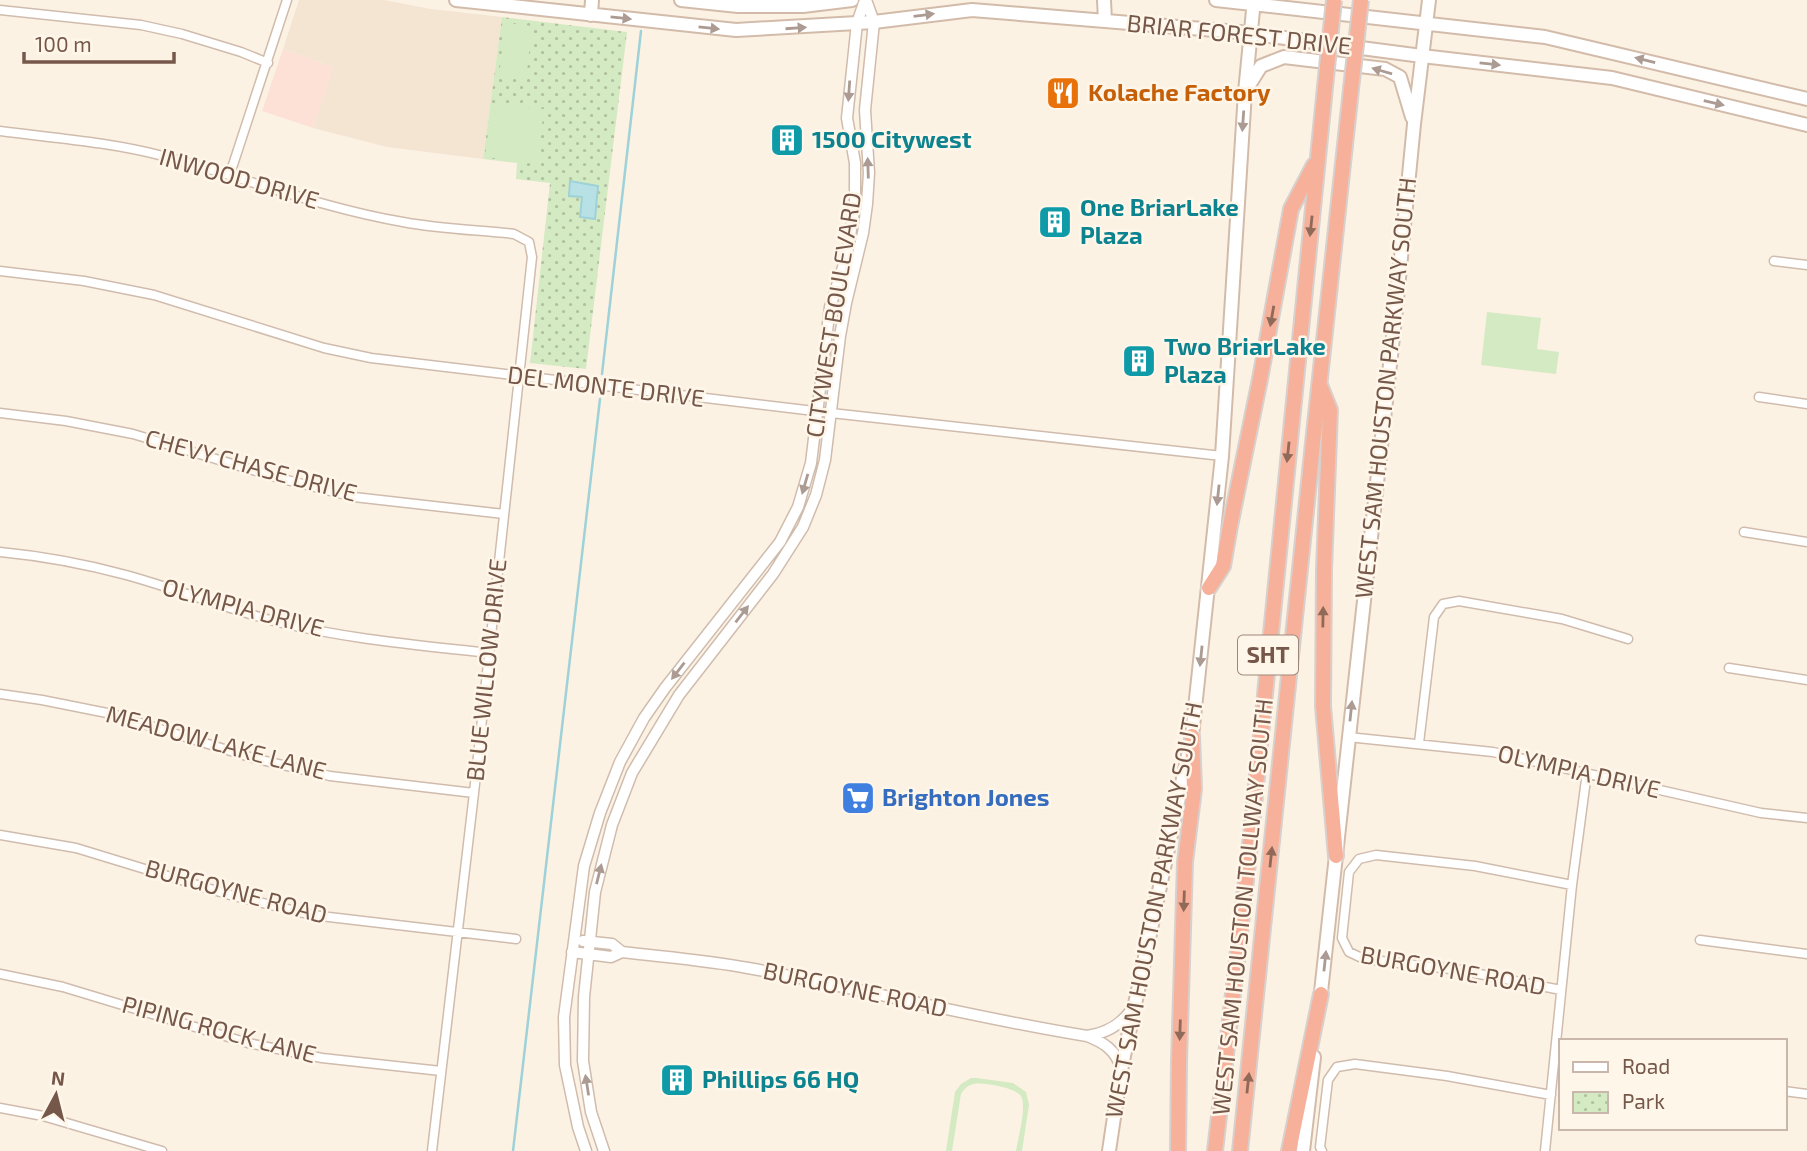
<svg xmlns="http://www.w3.org/2000/svg" width="1807" height="1151" viewBox="0 0 1807 1151" font-family="'Exo 2',sans-serif">
  <defs>
    <pattern id="park-dots" width="8" height="8" patternUnits="userSpaceOnUse" patternTransform="scale(1.75)"><rect width="8" height="8" fill="#d4eac2"/><path d="M2 2h.1M6 6h.1" fill="none" stroke="#b1c0a0" stroke-width="1.8" stroke-linecap="round"/></pattern>
  </defs>
  <rect width="100%" height="100%" fill="#fcf2e4"/>
  <path fill="#f4e4d2" d="M299,0H384L431,9L502,17L483,159L387,147L313,128L333,67L283,49Z"/>
  <path fill="#fde1d7" d="M283,49L333,67L313,128L262,111Z"/>
  <path fill="url(#park-dots)" d="M502,17L627,32L586,369L530,363L550,183L516,179L517,163L483,159Z"/>
  <path fill="#d4eac2" d="M505,23L532,26L526,80L499,77Z
    M492,103L544,109L538,160L534,163L485,157Z
    M1487,312L1541,318L1537,349L1559,352L1556,374L1481,365Z
    M971,1078H977L1013,1083L1026,1092L1029,1105L1022,1151H1016C1018,1138 1027,1107 1021,1096C1016,1088 983,1082 974,1084C968,1085 964,1089 961,1094L952,1151H946L955,1092L961,1084Z"/>
  <path fill="#b8e1e6" stroke="#9ed1d8" stroke-width="2" d="M570,181L598,186L595,219L580,217L582,197L569,196Z"/>
  <g fill="none" stroke-linecap="round" stroke-linejoin="round">
    <path stroke="#9ed1d8" stroke-width="2.5" d="M602,374L641,31
      M513,1151L600,399"/>
    <g stroke="#d0bcad" stroke-width="11">
      <path id="minor" d="M0,10L141,25L182,34L241,52L268,63
        M0,131C54,138 110,142 163,156C243,177 321,208 403,222C440,229 478,230 514,234L529,242L532,257L474,793L432,1151
        M230,174L287,0
        M1774,261L1807,265
        M0,271L84,281L154,295L324,348L371,358L831,413L1222,456
        M1759,397L1807,404
        M0,413L66,421L133,434L279,478L354,497L504,514
        M1744,532L1807,542
        M0,552C42,556 85,564 126,575C177,589 227,609 278,622C347,639 418,645 489,653
        M1729,668L1807,680
        M0,694L42,700L112,714L253,758L330,776L474,793
        M1348,737L1493,752L1761,813L1807,818
        M1419,743L1434,617L1443,604L1459,601L1562,619L1628,639
        M0,835L76,848L230,895L312,915L516,939
        M1700,940L1807,954
        M0,974L63,987L248,1043L322,1058L441,1071
        M1561,990L1459,970L1364,959L1349,952L1342,938L1349,872L1359,859L1376,855L1475,866L1572,885
        M1784,1091L1807,1094
        M0,1108L43,1116L162,1151
        M1322,1151L1320,1147L1328,1080L1337,1067L1355,1064L1447,1076L1551,1095
        M1545,1151L1572,885L1587,772"/>
    </g>
    <g stroke="#d0bcad" stroke-width="13">
      <path id="tertiary" d="M583,941L612,944L622,952
        M572,952L611,957L622,952C664,957 706,960 748,968C861,988 973,1018 1087,1036C1103,1042 1116,1050 1121,1068
        M1087,1036C1107,1033 1121,1025 1132,1009
        M586,1151L578,1127L565,1065L564,1017L584,866L600,813L620,762L644,718L665,688L780,542L798,507L811,463L830,307L847,255L855,204V163L847,118L857,23L865,0
        M604,1151L591,1112L583,1061L584,997L595,892L612,825L632,773L679,695L773,574L803,527L816,495L825,460L840,336L846,303L863,233L867,204L869,173L865,110L874,22L866,0"/>
    </g>
    <g stroke="#d3bbaa" stroke-width="16">
      <path id="secondary" d="M456,0L736,30L874,22L972,10L1239,32L1422,56L1612,78L1807,125
        M681,0L738,6H803L852,0
        M1104,0L1105,21
        M1216,0L1545,37L1807,99
        M591,15L592,0
        M1246,90L1261,66L1284,57L1385,69L1400,77L1412,117
        M1320,1001L1395,319L1414,124L1429,0
        M1109,1151L1121,1070L1192,736L1222,456L1245,92L1254,0
        M1303,1151L1314,1057"/>
    </g>
    <g stroke="#d8d0cc" stroke-width="18">
      <path id="motorway" d="M1320,385L1330,410L1324,570L1323,706L1336,856
        M1209,588L1223,566L1230,526L1260,379L1291,209L1314,165
        M1178,1151L1179,1062L1185,862L1194,789L1192,736
        M1215,1151L1251,836L1325,87
        M1240,1151L1313,443L1351,89
        M1289,1151L1321,994"/>
    </g>
    <use href="#minor" stroke="#fff" stroke-width="8"/>
    <use href="#tertiary" stroke="#fff" stroke-width="10"/>
    <use href="#secondary" stroke="#fff" stroke-width="12"/>
    <use href="#motorway" stroke="#f7b09a" stroke-width="14"/>
    <g stroke="#d8d0cc" stroke-width="18" stroke-linecap="butt">
      <path id="motorway-bridge" d="M1325,87L1334,0
        M1351,89L1361,0"/>
    </g>
    <use href="#motorway-bridge" stroke="#f7b09a" stroke-width="14"/>
  </g>
  <defs><path id="oneway-solid" d="M-6-.8H1V-3.2L6.5 0L1 3.2V.8H-6Z" transform="scale(1.75)"/></defs>
  <g fill="#ac9b92">
    <use href="#oneway-solid" transform="translate(924 15) rotate(-7)"/>
    <use href="#oneway-solid" transform="translate(621 18) rotate(6)"/>
    <use href="#oneway-solid" transform="translate(709 28) rotate(6)"/>
    <use href="#oneway-solid" transform="translate(796 28) rotate(-4)"/>
    <use href="#oneway-solid" transform="translate(1645 60) rotate(-166)"/>
    <use href="#oneway-solid" transform="translate(1490 64) rotate(6)"/>
    <use href="#oneway-solid" transform="translate(1382 71) rotate(-164)"/>
    <use href="#oneway-solid" transform="translate(849 91) rotate(94)"/>
    <use href="#oneway-solid" transform="translate(1714 103) rotate(13)"/>
    <use href="#oneway-solid" transform="translate(1243 121) rotate(94)"/>
    <use href="#oneway-solid" transform="translate(868 168) rotate(-92)"/>
    <use href="#oneway-solid" transform="translate(805 484) rotate(106)"/>
    <use href="#oneway-solid" transform="translate(1218 495) rotate(96)"/>
    <use href="#oneway-solid" transform="translate(742 614) rotate(-52)"/>
    <use href="#oneway-solid" transform="translate(1201 656) rotate(96)"/>
    <use href="#oneway-solid" transform="translate(678 671) rotate(128)"/>
    <use href="#oneway-solid" transform="translate(1351 711) rotate(-84)"/>
    <use href="#oneway-solid" transform="translate(599 874) rotate(-76)"/>
    <use href="#oneway-solid" transform="translate(1325 961) rotate(-84)"/>
    <use href="#oneway-solid" transform="translate(587 1085) rotate(-99)"/>
  </g>
  <g fill="#8f6a59">
    <use href="#oneway-solid" transform="translate(1311 226) rotate(96)"/>
    <use href="#oneway-solid" transform="translate(1272 316) rotate(100)"/>
    <use href="#oneway-solid" transform="translate(1288 452) rotate(96)"/>
    <use href="#oneway-solid" transform="translate(1323 617) rotate(-89)"/>
    <use href="#oneway-solid" transform="translate(1271 857) rotate(-84)"/>
    <use href="#oneway-solid" transform="translate(1184 901) rotate(92)"/>
    <use href="#oneway-solid" transform="translate(1180 1030) rotate(92)"/>
    <use href="#oneway-solid" transform="translate(1248 1083) rotate(-84)"/>
  </g>
  <defs>
    <g id="restaurant-square" transform="scale(1.75)"><rect x="-9" y="-9" width="18" height="18" rx="4" fill="#e8710a" stroke="#fff6ea"/><path d="M-5-6h1v4h1v-4h1v4h1v-4h1v5L-1.5 .5V6h-2V.5L-5-1ZM5-6V6H3V1.5H1.5Q1.5-4 5-6Z" fill="#fff"/></g>
    <g id="building-square" transform="scale(1.75)"><rect x="-9" y="-9" width="18" height="18" rx="4" fill="#0f9aa8" stroke="#fff6ea"/><path d="M-4-6H4V6H1V3H-1V6H-4ZM-2.5-4.3h1.7v1.8h-1.7ZM.8-4.3h1.7v1.8H.8ZM-2.5-1h1.7V.8h-1.7ZM.8-1h1.7V.8H.8Z" fill="#fff"/></g>
    <g id="supermarket-square" transform="scale(1.75)"><rect x="-9" y="-9" width="18" height="18" rx="4" fill="#3f7fe0" stroke="#fff6ea"/><path d="M-6-5.5h2.5l.6 2H6L4.5 2H-2.5L-4.4-4H-6ZM-1.5 3.2a1.3 1.3 0 1 0 .1 0ZM3 3.2a1.3 1.3 0 1 0 .1 0Z" fill="#fff"/></g>
  </defs>
  <g fill-rule="evenodd">
    <use href="#restaurant-square" x="1063" y="93"/>
    <use href="#building-square" x="787" y="140"/>
    <use href="#building-square" x="1055" y="222"/>
    <use href="#building-square" x="1139" y="361"/>
    <use href="#supermarket-square" x="858" y="798"/>
    <use href="#building-square" x="677" y="1080"/>
  </g>
  <g text-anchor="middle" stroke-width="5" stroke-linejoin="round" paint-order="stroke">
    <rect fill="#fff6ea" stroke="#9e8779" stroke-width="2" x="1238" y="635.5" width="60" height="39" rx="5"/>
    <g font-size="23" font-weight="bold" fill="#755849">
      <text x="1268" y="663">SHT</text>
    </g>
    <g font-size="24" fill="#755849" stroke="#fff6ea">
      <text transform="translate(1239 35) rotate(6)" y="8">BRIAR FOREST DRIVE</text>
      <text transform="translate(239 179) rotate(16)" y="8">INWOOD DRIVE</text>
      <text transform="translate(834 315) rotate(-81)" y="8">CITYWEST BOULEVARD</text>
      <text transform="translate(606 387) rotate(7)" y="8">DEL MONTE DRIVE</text>
      <text transform="translate(1386 388) rotate(-84)" y="8">WEST SAM HOUSTON PARKWAY SOUTH</text>
      <text transform="translate(251 466) rotate(15)" y="8">CHEVY CHASE DRIVE</text>
      <text transform="translate(243 608) rotate(15)" y="8">OLYMPIA DRIVE</text>
      <text transform="translate(487 670) rotate(-84)" y="8">BLUE WILLOW DRIVE</text>
      <text transform="translate(216 743) rotate(15)" y="8">MEADOW LAKE LANE</text>
      <text transform="translate(1579 772) rotate(13)" y="8">OLYMPIA DRIVE</text>
      <text transform="translate(236 892) rotate(15)" y="8">BURGOYNE ROAD</text>
      <text transform="translate(1243 907) rotate(-84)" y="8">WEST SAM HOUSTON TOLLWAY SOUTH</text>
      <text transform="translate(1154 910) rotate(-79)" y="8">WEST SAM HOUSTON PARKWAY SOUTH</text>
      <text transform="translate(1453 971) rotate(10)" y="8">BURGOYNE ROAD</text>
      <text transform="translate(855 990) rotate(12)" y="8">BURGOYNE ROAD</text>
      <text transform="translate(219 1030) rotate(15)" y="8">PIPING ROCK LANE</text>
    </g>
    <g font-size="24" font-weight="bold" fill="#c56008" stroke="#fff6ea" text-anchor="start">
      <text x="1088" y="101">Kolache Factory</text>
    </g>
    <g font-size="24" font-weight="bold" fill="#0d838f" stroke="#fff6ea" text-anchor="start">
      <text x="812" y="148">1500 Citywest</text>
      <text x="1080" y="216">One BriarLake<tspan x="1080" dy="28">Plaza</tspan></text>
      <text x="1164" y="355">Two BriarLake<tspan x="1164" dy="28">Plaza</tspan></text>
      <text x="702" y="1088">Phillips 66 HQ</text>
    </g>
    <g font-size="24" font-weight="bold" fill="#366cbe" stroke="#fff6ea" text-anchor="start">
      <text x="882" y="806">Brighton Jones</text>
    </g>
  </g>
  <rect x="1559" y="1039" width="228" height="91" fill="#fff6ea" stroke="#c8b7aa" stroke-width="2"/>
  <rect x="1573" y="1062" width="35" height="10" fill="#ffffff" stroke="#c8b7aa" stroke-width="2"/>
  <text x="1622" y="1074" font-size="21" fill="#755849">Road</text>
  <rect x="1573" y="1092" width="35" height="21" fill="url(#park-dots)" stroke="#c8b7aa" stroke-width="2"/>
  <text x="1622" y="1109" font-size="21" fill="#755849">Park</text>
  <g transform="translate(56 1095) rotate(7)" stroke="#fff6ea" stroke-width="5" paint-order="stroke">
  <path d="M0-5L12 26L0 18L-12 26Z" fill="#755849"/>
  <text y="-10" font-size="19" font-weight="bold" text-anchor="middle" fill="#755849">N</text>
  </g>
  <path d="M24 52v10h150v-10" fill="none" stroke="#755849" stroke-width="3.5"/>
  <text x="35" y="52" font-size="21" fill="#755849" stroke="#fff6ea" stroke-width="5" paint-order="stroke">100 m</text>
</svg>
